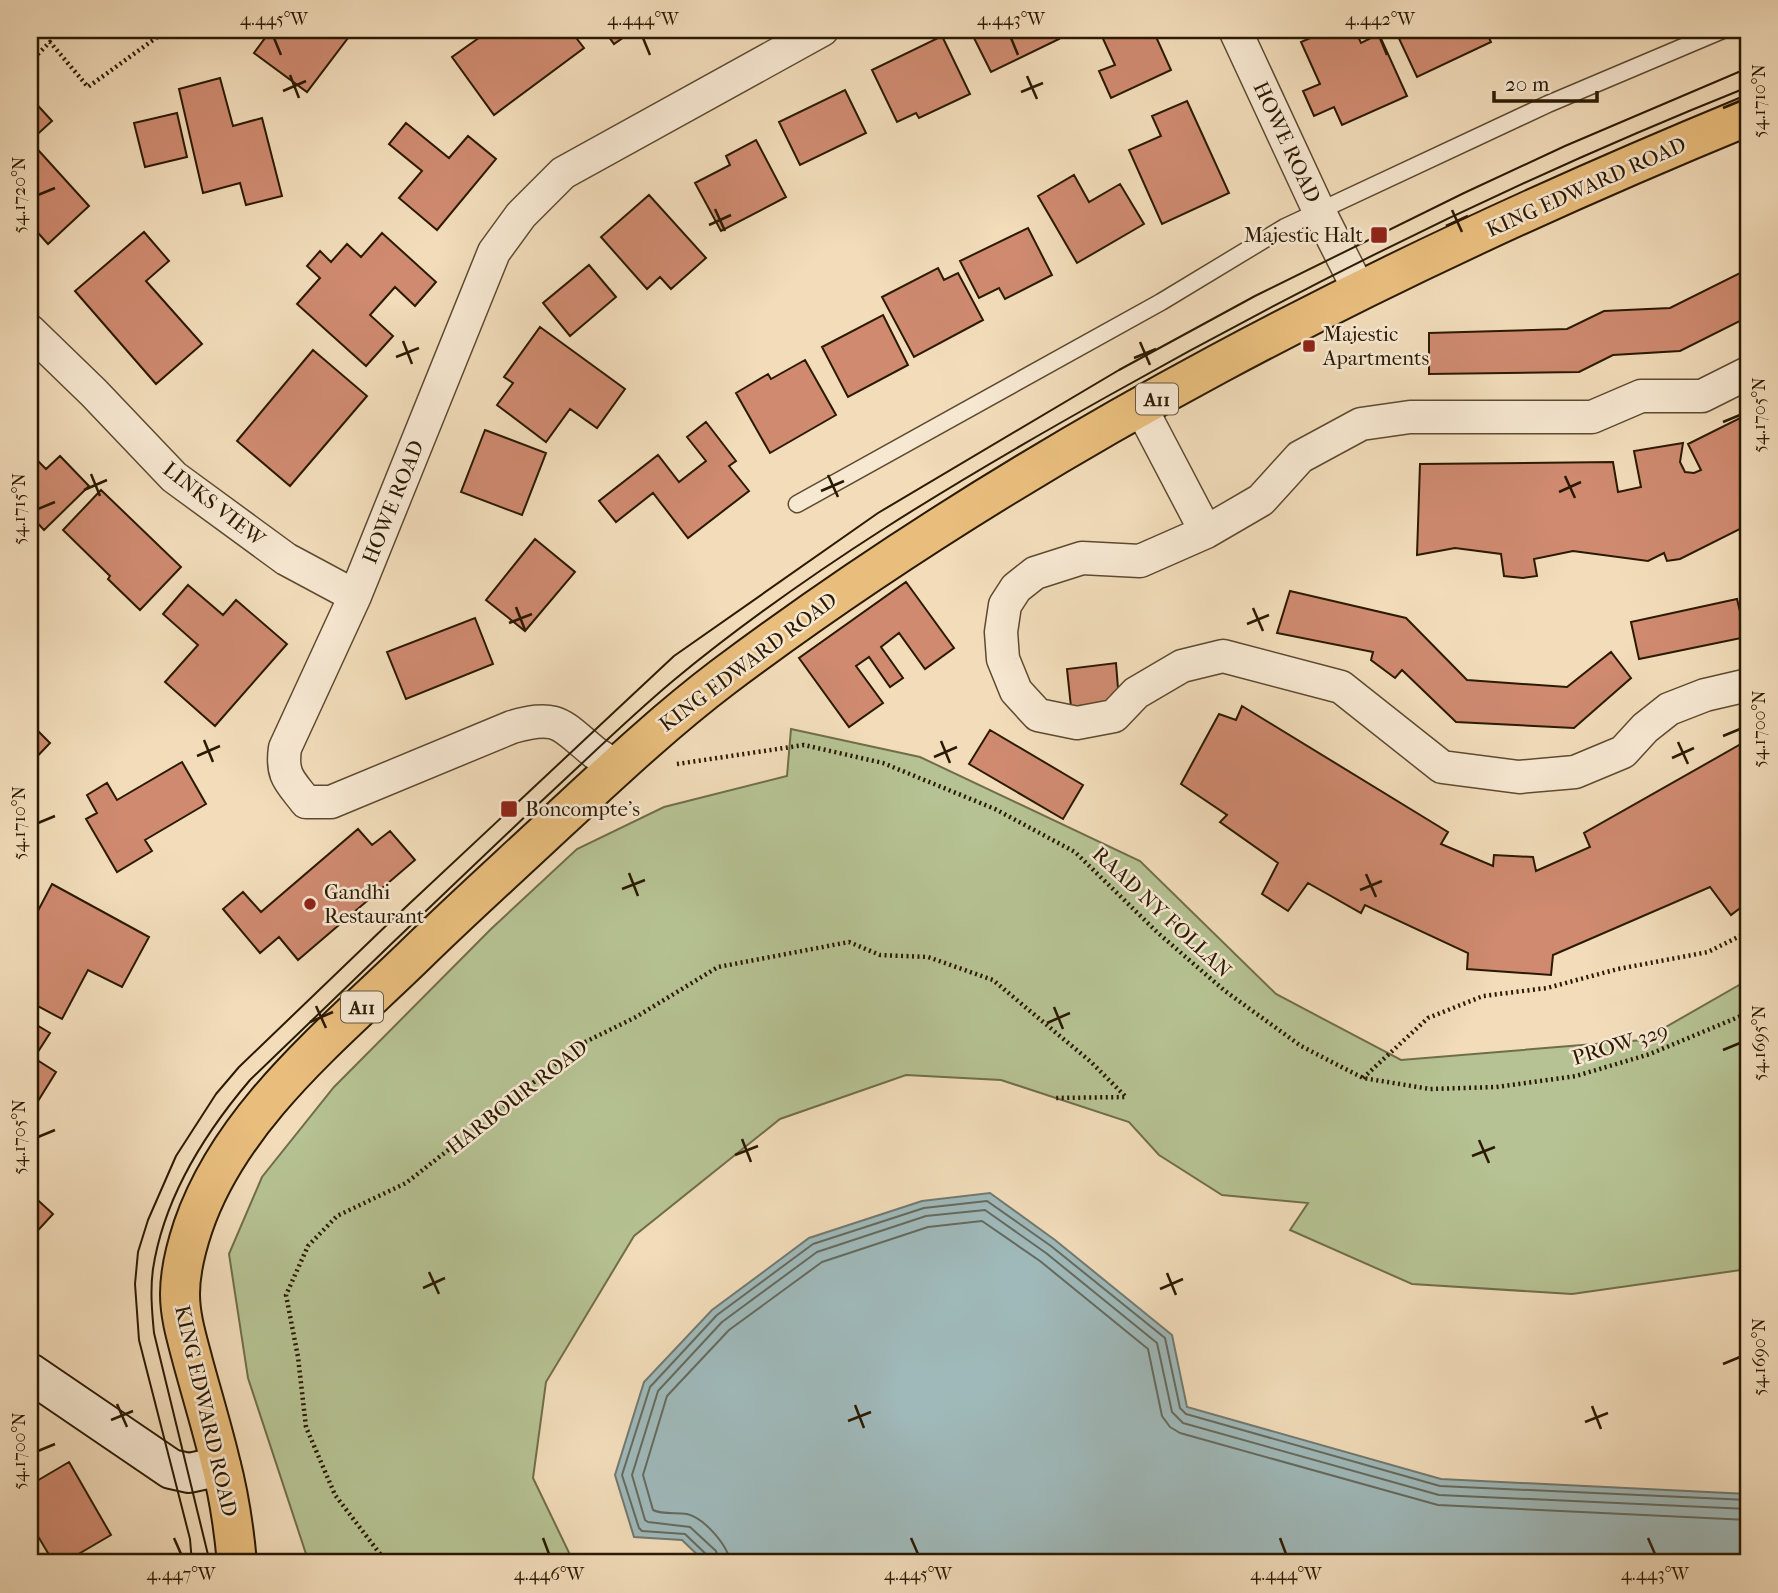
<svg xmlns="http://www.w3.org/2000/svg" width="1778" height="1593" viewBox="0 0 1778 1593" font-family="'IM FELL French Canon',serif">
  <rect width="100%" height="100%" fill="#f2dcba"/>
  <filter id="stains"><feTurbulence type="fractalNoise" baseFrequency=".00286" numOctaves="4"/><feColorMatrix values="0 0 0 0 .2 0 0 0 0 .09 0 0 0 0 .02 0 0 0 .5 -.17"/></filter>
  <radialGradient id="worn" r=".72"><stop offset=".6" stop-color="#630" stop-opacity="0"/><stop offset="1" stop-color="#630" stop-opacity=".3"/></radialGradient>
  <path fill="#b6c293" stroke="#706e4a" stroke-width="2" d="M791,729L920,757L1140,861L1276,994L1401,1060L1643,1040L1748,980V1269L1572,1294L1412,1284L1290,1230L1308,1203L1222,1195L1159,1155L1129,1122L1001,1080L906,1075L780,1119L634,1236L546,1382L533,1478L574,1563H309L248,1378L229,1254L262,1177L334,1087L491,929L577,849L664,807L787,776Z"/>
  <path fill="#9fb9ba" stroke="#717970" stroke-width="2" d="M990,1193L1055,1240L1172,1335L1187,1407L1441,1479L1748,1494V1563H706L682,1540L634,1537L615,1475L644,1382L712,1310L809,1238L922,1201Z"/>
  <g fill="none" stroke-linecap="round" stroke-linejoin="round">
    <path stroke="#656a5e" stroke-width="2" d="M710,1563L708,1556L685,1534L642,1531L639,1528L622,1475L650,1387L717,1315L813,1244L924,1208L987,1201L1051,1246L1165,1338L1180,1408L1186,1414L1440,1486L1748,1500
      M719,1563L716,1551L690,1527L648,1522L645,1520L632,1475L658,1391L722,1322L817,1252L926,1216L985,1210L1046,1253L1157,1343L1172,1412L1183,1423L1439,1495L1748,1509
      M730,1563C729,1546 704,1518 687,1514C676,1512 663,1515 653,1510L643,1475L667,1396L729,1330L822,1262L928,1227L982,1221L1040,1261L1148,1349L1162,1416L1170,1427L1180,1433L1438,1505L1748,1520"/>
  </g>
  <path fill="#cf8a70" stroke="#2b1a02" stroke-width="2" d="M271,30H354L307,92L254,53Z
    M490,30L496,37L506,30H570L584,48L494,115L452,57Z
    M604,30H634L614,44Z
    M970,30H1054L1059,39L991,72Z
    M1099,30H1153L1171,70L1111,98L1099,71L1115,65Z
    M1329,30H1355L1361,43L1379,34L1407,96L1342,125L1334,107L1314,116L1303,91L1320,84L1301,42Z
    M1395,30H1485L1491,42L1417,77Z
    M942,36L970,94L919,118L916,113L897,122L872,70Z
    M220,78L233,126L262,118L282,196L246,205L240,183L203,193L179,89Z
    M845,90L866,133L800,165L779,122Z
    M30,97L52,121L30,141Z
    M1187,101L1229,193L1162,224L1129,150L1161,136L1152,116Z
    M177,113L187,157L145,167L134,123Z
    M406,123L449,158L468,136L496,159L437,230L399,198L422,171L389,144Z
    M756,140L786,197L721,231L695,183L730,165L726,156Z
    M30,141L89,206L48,244L30,224Z
    M1074,175L1089,202L1120,184L1144,224L1077,263L1038,196Z
    M649,195L706,258L671,289L660,277L647,289L601,237Z
    M1028,228L1052,275L1005,299L999,288L979,298L960,261Z
    M144,232L169,261L146,281L202,344L156,384L75,291Z
    M382,233L436,282L415,306L395,287L370,315L393,336L366,366L297,304L320,278L307,266L320,251L331,262L347,244L361,257Z
    M589,265L616,297L570,336L543,303Z
    M938,268L944,280L958,273L983,320L914,357L882,297Z
    M1748,269V317L1680,351L1613,355L1579,372L1429,374V333L1567,329L1604,311L1670,308Z
    M883,315L908,365L848,397L822,347Z
    M540,327L625,389L597,428L570,409L546,442L497,405L513,383L504,377Z
    M313,350L367,396L290,486L237,441Z
    M805,360L836,415L770,453L736,393L768,374L771,379Z
    M1748,414V525L1680,559L1667,561L1664,553L1648,561L1573,551L1534,559L1537,576L1523,578L1504,576L1501,554L1455,548L1417,555L1420,464L1613,462L1618,492L1641,487L1634,451L1683,443L1680,462L1685,472L1694,473L1701,470L1688,444Z
    M706,422L736,461L729,466L749,491L688,538L653,493L616,522L599,501L658,455L679,482L706,461L687,437Z
    M485,430L546,453L522,515L461,492Z
    M30,453L46,469L60,456L89,486L44,530L30,515Z
    M101,490L181,567L140,610L108,579L110,576L63,530Z
    M535,539L575,572L525,631L486,600Z
    M906,582L954,648L925,669L899,633L881,647L903,678L890,687L869,657L856,666L883,703L849,727L799,658Z
    M188,585L223,615L236,600L287,644L215,726L165,682L198,645L163,614Z
    M1290,591L1406,618L1467,680L1567,687L1611,652L1631,678L1574,728L1456,722L1402,670L1395,678L1371,660L1373,652L1277,633Z
    M1737,599L1746,637L1639,659L1631,622Z
    M475,618L493,664L406,699L387,652Z
    M1116,663L1119,701L1071,707L1067,669Z
    M1242,706L1448,832L1441,844L1493,866L1494,855L1533,857L1536,871L1590,847L1584,833L1748,740V902L1731,915L1710,887L1553,955L1551,975L1467,969L1468,953L1365,905L1361,913L1308,883L1288,911L1262,894L1278,863L1220,822L1227,815L1181,784L1219,714L1236,720Z
    M30,723L50,743L30,764Z
    M990,730L1083,785L1063,819L969,764Z
    M182,762L206,804L145,840L152,851L117,872L86,819L97,813L87,795L107,783L117,800Z
    M358,829L372,845L390,831L415,860L298,960L279,937L260,953L223,909L243,892L261,912Z
    M52,884L149,937L122,987L88,970L62,1019L30,1002V926Z
    M30,1021L50,1033L34,1058L56,1072L30,1114Z
    M30,1193L53,1214L30,1239Z
    M69,1462L111,1535L63,1563H54L30,1523V1485Z"/>
  <g fill="none" stroke-linecap="round" stroke-linejoin="round">
    <g stroke="#5d4a30" stroke-width="19">
      <path id="lane" d="M797,504L1161,302L1285,227L1548,104L1723,30"/>
    </g>
    <g stroke="#5d4a30" stroke-width="35">
      <path id="street" d="M1235,30L1319,211L1360,292
        M30,331L94,393L174,477L286,559L355,596
        M1748,373L1702,396H1641L1592,417H1410L1361,424L1300,457L1261,500L1206,532L1140,561L1082,558L1035,573L1016,588L1005,605L1001,632L1003,659L1016,691L1038,715L1077,723L1114,716L1136,693L1182,666L1223,656L1341,687L1442,767L1519,777L1575,772L1623,752L1645,728L1669,709L1705,695L1748,685
        M1141,408L1206,532
        M617,767C609,762 601,757 594,752C560,724 558,714 512,727L331,802H306C290,781 281,776 285,748L355,596L494,252L521,215L563,173L822,30"/>
    </g>
    <g stroke="#2b1a02" stroke-width="42">
      <path id="secondary" d="M30,1373L171,1469L189,1473L221,1466"/>
    </g>
    <g stroke="#2b1a02" stroke-width="42">
      <path id="primary" d="M237,1563C234,1529 229,1495 220,1461C212,1428 202,1395 193,1362C187,1339 180,1317 180,1294C180,1272 186,1248 193,1227C231,1115 334,1034 416,954C463,908 511,865 559,820C612,771 665,721 723,677C1035,443 1388,264 1748,116"/>
    </g>
    <path stroke="#2b1a02" stroke-width="4.5" stroke-dasharray="2 3.5" stroke-linecap="butt" d="M30,62L50,42L88,87L167,30
      M677,764L804,745L883,763L995,809L1075,852L1158,933L1225,991L1301,1046L1363,1078L1430,1089L1496,1087L1576,1076L1650,1054L1748,1013
      M1363,1078L1428,1018L1483,996L1547,988L1618,969L1708,952L1748,932
      M387,1563L335,1495L306,1427L298,1357L286,1295L308,1246L337,1216L406,1183L516,1097L577,1046L636,1017L718,967L849,942L880,955L928,957L993,980L1091,1062L1126,1097L1054,1098"/>
    <use href="#lane" stroke="#f7e8d2" stroke-width="16"/>
    <use href="#street" stroke="#f7e8d2" stroke-width="32"/>
    <use href="#secondary" stroke="#f7e8d2" stroke-width="38"/>
    <use href="#primary" stroke="#e9be7d" stroke-width="38"/>
    <path stroke="#2b1a02" stroke-width="2" d="M192,1563L190,1539L139,1340L135,1284L138,1252L148,1220L176,1156L216,1094L239,1067L393,919L674,656L878,513L1119,370L1255,296L1464,193L1565,146L1748,68
      M210,1563L154,1333C152,1312 150,1290 153,1269C164,1197 204,1134 250,1080C344,989 438,899 533,809C580,766 625,721 674,680C807,570 958,480 1108,396C1315,279 1528,175 1748,87"/>
  </g>
  <path fill="none" stroke="#2b1a02" stroke-width="2.5" d="M274,38L281,55M643,38L650,55M1011,38L1018,55M1380,38L1387,55M290,75L299,98M1027,76L1037,99M283,91L306,81M1021,92L1043,83M1723,108L1740,101M38,195L55,188M715,209L725,231M1452,210L1462,232M709,225L731,215M1446,226L1468,216M403,341L412,364M1140,342L1150,365M396,357L419,348M1134,358L1156,349M1723,422L1740,415M91,474L100,496M828,475L838,497M1565,476L1575,498M84,490L107,480M821,491L844,481M1559,492L1581,482M38,509L55,502M516,607L525,630M1253,608L1263,631M509,623L532,614M1247,624L1269,615M1723,736L1740,729M204,740L213,762M941,741L950,763M1678,742L1688,764M197,756L220,746M934,757L957,747M1672,758L1694,748M38,823L55,816M629,873L638,896M1366,874L1376,897M622,889L645,880M1360,890L1382,881M316,1006L326,1028M1054,1007L1063,1029M310,1022L333,1012M1047,1023L1070,1013M1723,1050L1740,1043M38,1137L55,1130M742,1139L751,1162M1479,1140L1489,1163M735,1155L758,1146M1472,1156L1495,1147M429,1272L439,1294M1167,1273L1176,1295M423,1288L445,1278M1160,1289L1183,1279M1723,1364L1740,1357M117,1404L127,1427M855,1405L864,1428M1592,1406L1601,1429M111,1420L133,1411M848,1421L871,1412M1585,1422L1608,1413M38,1451L55,1444M174,1538L181,1554M543,1538L549,1554M911,1538L918,1554M1280,1538L1286,1554M1648,1538L1655,1554"/>
  <g fill="#8f2418" stroke="#f7e8d2" stroke-width="2.5">
    <rect x="1370" y="226" width="18" height="18" rx="3.5"/>
    <rect x="1302" y="339" width="14" height="14" rx="3.5"/>
    <rect x="500" y="800" width="18" height="18" rx="3.5"/>
    <circle cx="310" cy="904" r="7"/>
  </g>
  <g text-anchor="middle" stroke-width="5" stroke-linejoin="round" paint-order="stroke">
    <g fill="#f7e8d2" stroke="#685840" stroke-width="2">
      <rect x="1136" y="383.5" width="42" height="31" rx="5"/>
      <rect x="341" y="991.5" width="42" height="31" rx="5"/>
    </g>
    <g font-size="19" font-weight="bold" fill="#2b1a02">
      <text x="1157" y="406">A11</text>
      <text x="362" y="1014">A11</text>
    </g>
    <g font-size="21" fill="#2b1a02" stroke="#f7e8d2">
      <text transform="translate(1287 142) rotate(65)" y="7">HOWE ROAD</text>
      <text transform="translate(1586 187) rotate(-24)" y="7">KING EDWARD ROAD</text>
      <text transform="translate(393 502) rotate(-68)" y="7">HOWE ROAD</text>
      <text transform="translate(214 504) rotate(38)" y="7">LINKS VIEW</text>
      <text transform="translate(748 662) rotate(-37)" y="7">KING EDWARD ROAD</text>
      <text transform="translate(1162 912) rotate(43)" y="7">RAAD NY FOLLAN</text>
      <text transform="translate(1620 1044) rotate(-17)" y="7">PROW 329</text>
      <text transform="translate(517 1097) rotate(-38)" y="7">HARBOUR ROAD</text>
      <text transform="translate(206 1411) rotate(77)" y="7">KING EDWARD ROAD</text>
    </g>
    <g font-size="21" fill="#2b1a02" stroke="#f7e8d2" text-anchor="start">
      <text x="1363" y="242" text-anchor="end">Majestic Halt</text>
      <text x="1323" y="341">Majestic<tspan x="1323" dy="24">Apartments</tspan></text>
      <text x="525" y="816">Boncompte's</text>
      <text x="324" y="899">Gandhi<tspan x="324" dy="24">Restaurant</tspan></text>
    </g>
  </g>
  <rect width="1778" height="1593" fill="none" stroke="#f2dcba" stroke-width="77"/>
  <path d="M1494 91v10h103v-10" fill="none" stroke="#2b1a02" stroke-width="3.5"/>
  <text x="1505" y="91" font-size="21" fill="#2b1a02" stroke="#f7e8d2" stroke-width="5" paint-order="stroke">20 m</text>
  <rect x="38" y="38" width="1702" height="1516" fill="none" stroke="#2b1a02" stroke-width="2.5"/>
  <g font-size="18" text-anchor="middle" fill="#2b1a02">
    <text x="274" y="25">4.445°W</text>
    <text x="643" y="25">4.444°W</text>
    <text x="1011" y="25">4.443°W</text>
    <text x="1380" y="25">4.442°W</text>
    <text transform="translate(1759 101) rotate(-90)" y="6">54.1710°N</text>
    <text transform="translate(19 195) rotate(-90)" y="6">54.1720°N</text>
    <text transform="translate(1759 415) rotate(-90)" y="6">54.1705°N</text>
    <text transform="translate(19 509) rotate(-90)" y="6">54.1715°N</text>
    <text transform="translate(1759 729) rotate(-90)" y="6">54.1700°N</text>
    <text transform="translate(19 823) rotate(-90)" y="6">54.1710°N</text>
    <text transform="translate(1759 1043) rotate(-90)" y="6">54.1695°N</text>
    <text transform="translate(19 1137) rotate(-90)" y="6">54.1705°N</text>
    <text transform="translate(1759 1357) rotate(-90)" y="6">54.1690°N</text>
    <text transform="translate(19 1451) rotate(-90)" y="6">54.1700°N</text>
    <text x="181" y="1580">4.447°W</text>
    <text x="549" y="1580">4.446°W</text>
    <text x="918" y="1580">4.445°W</text>
    <text x="1286" y="1580">4.444°W</text>
    <text x="1655" y="1580">4.443°W</text>
  </g>
  <rect width="100%" height="100%" filter="url(#stains)"/>
  <rect width="100%" height="100%" fill="url(#worn)"/>
</svg>
